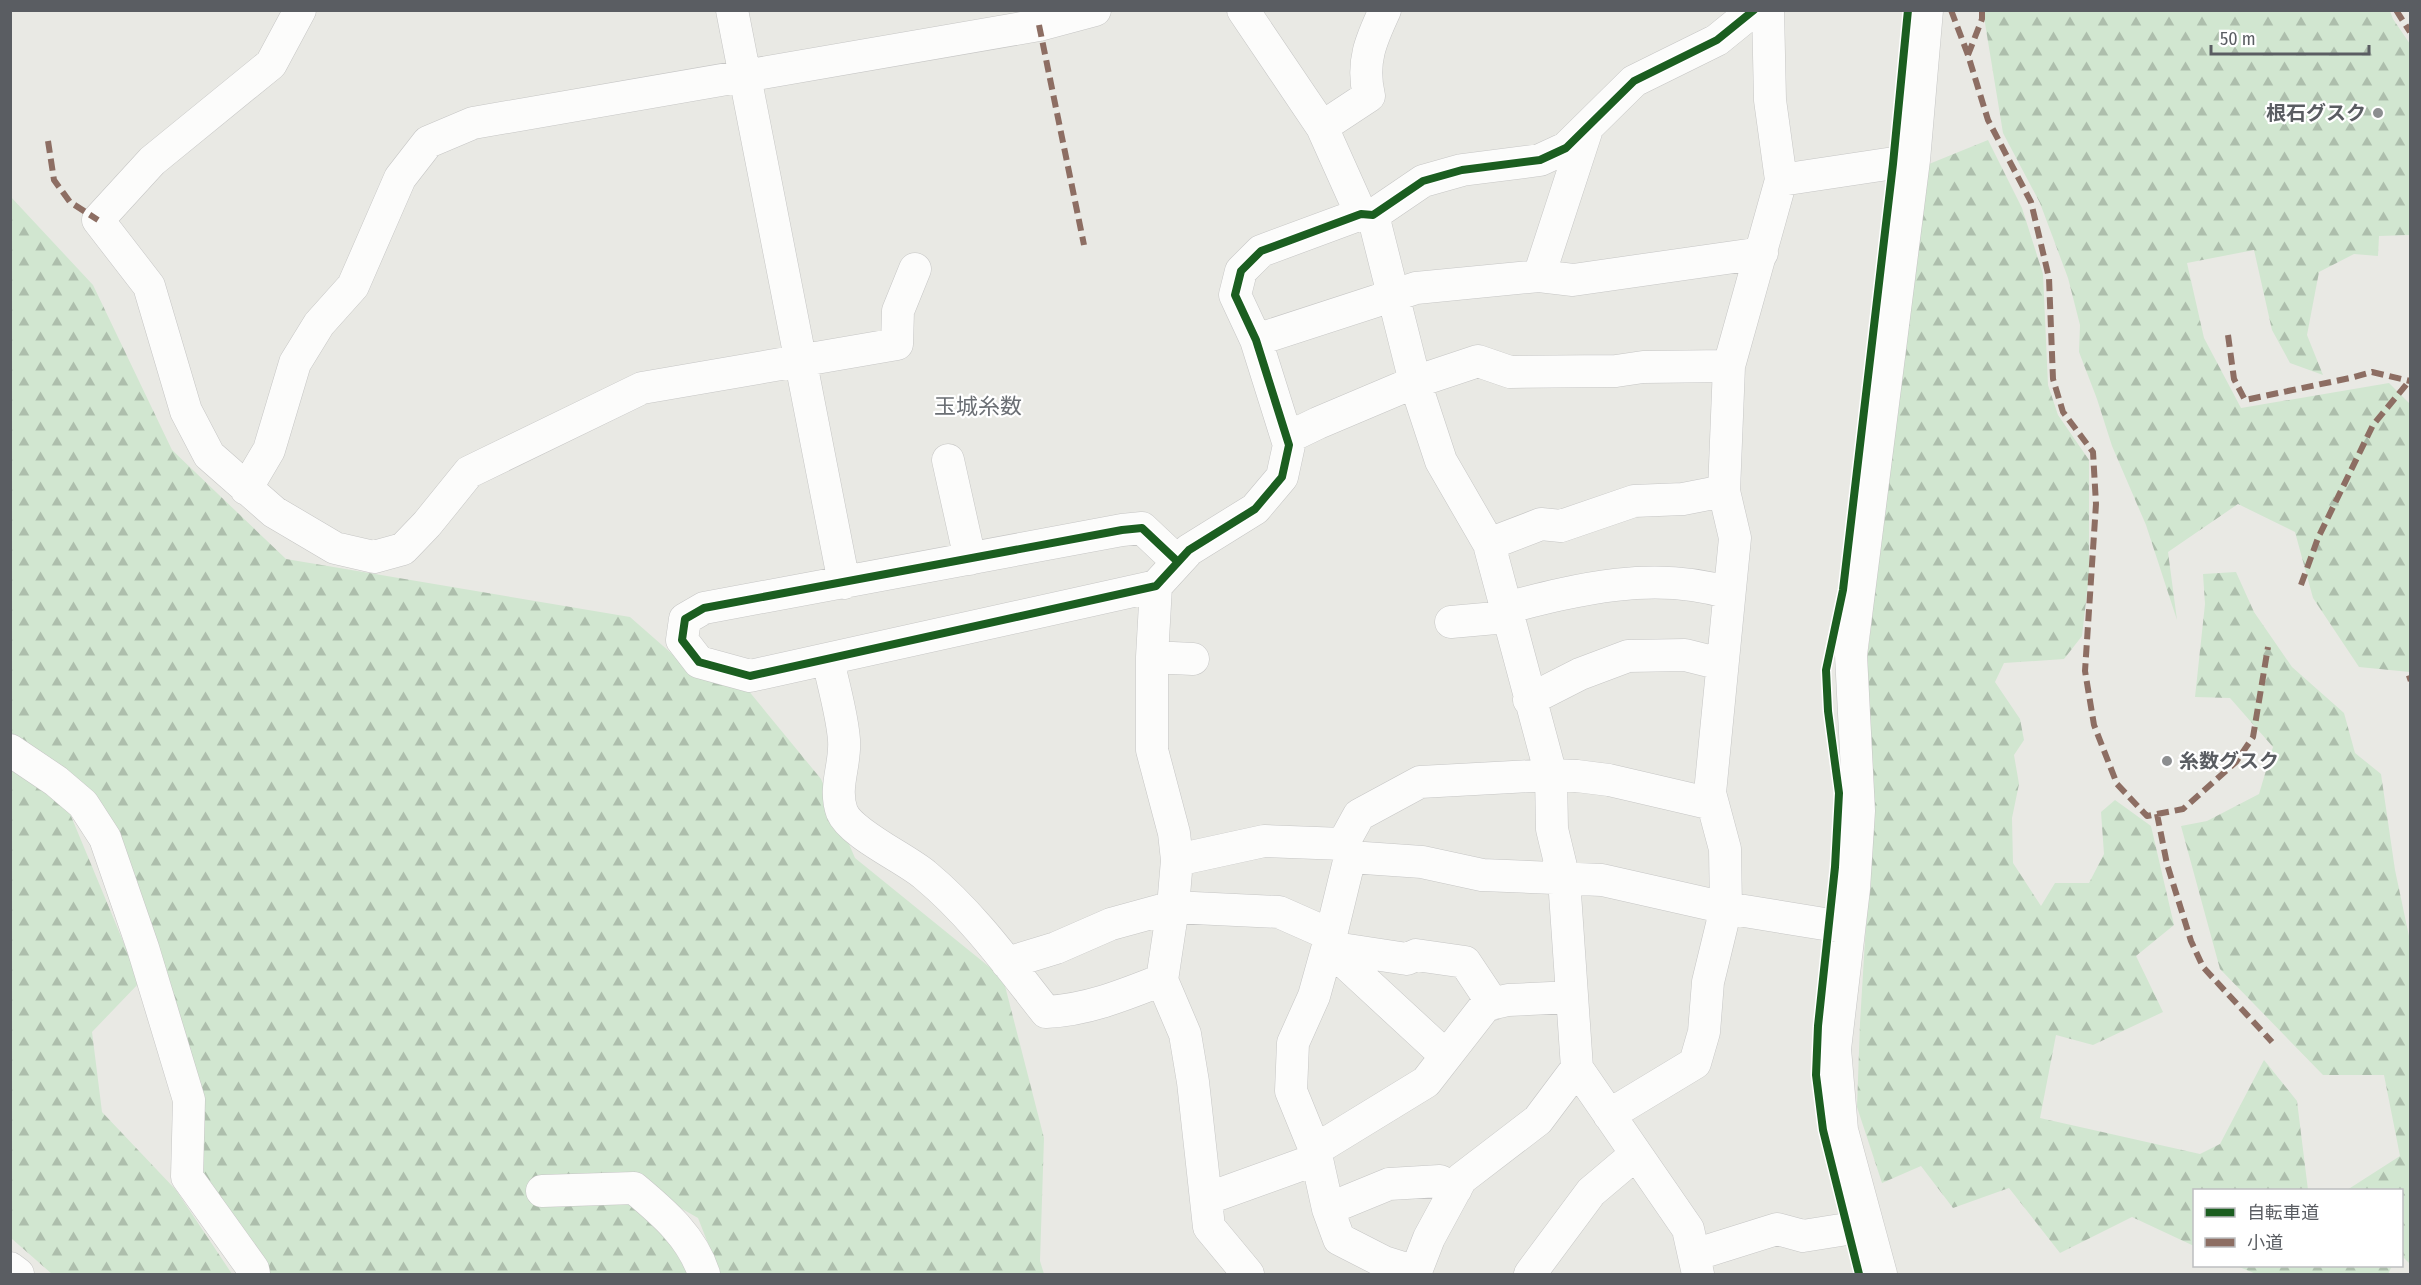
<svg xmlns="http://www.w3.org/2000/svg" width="2421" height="1285" viewBox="0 0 2421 1285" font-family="'Fira Sans Condensed','Noto Sans JP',sans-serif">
  <defs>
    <pattern id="forest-firs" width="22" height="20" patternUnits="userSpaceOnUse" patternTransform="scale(1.5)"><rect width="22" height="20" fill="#d1e6d0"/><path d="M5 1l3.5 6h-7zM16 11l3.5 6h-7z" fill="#adbeac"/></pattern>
  </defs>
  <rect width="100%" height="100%" fill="#e9e9e4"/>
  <path fill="url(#forest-firs)" d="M1983,11H2390L2393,19L2410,44V235L2379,236L2378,256L2354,254L2319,272L2307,335L2323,375L2290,363L2272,330L2254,250L2187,263L2204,338L2241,408L2389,383L2410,404V672L2359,667L2313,598L2295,532L2238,504L2168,552L2177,620L2146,525L2112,446L2097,399L2079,352L2080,325L2068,278L2040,203L2003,133Z
    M1988,140L2022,208L2043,274L2048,385L2058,415L2089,460V575L2082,636L2064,659L2004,663L1995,682L2020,719L2024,740L2014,755L2019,784L2012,818L2013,863L2041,906L2055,883H2089L2104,854L2101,812L2115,800L2151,826L2174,925L2136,956L2163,1012L2093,1045L2056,1035L2040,1118L2200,1154L2220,1144L2264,1060L2297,1101L2308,1190H2194V1246L2132,1217L2060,1253L2009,1188L1953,1208L1921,1166L1882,1183L1857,1107L1860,1023L1873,808L1866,669L1897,400L1929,164Z
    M10,196L93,285L172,450L286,559L630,617L695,674L743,684L821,779L855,858L1003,978L1044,1138L1040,1261L1044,1274H720L698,1218L635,1182L632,1197L654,1215L688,1274H261L208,1214L135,882L11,738Z
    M2236,572L2254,612L2292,667L2344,713L2355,753L2381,774L2395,870L2410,941V1264L2402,1256V1190H2347L2400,1156L2384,1075H2323L2220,969L2181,826L2207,821L2259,794L2273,747L2230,698L2195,697L2205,604L2203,574Z
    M10,767L66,804L140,982L92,1032L102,1112L176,1190L232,1274H52L11,1238Z
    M2237,1266H2392L2388,1274H2256Z"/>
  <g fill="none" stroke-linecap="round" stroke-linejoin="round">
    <g stroke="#c6c6c5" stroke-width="33">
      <path id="minor" d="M300,10L271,64L152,161L98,220L149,286L186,411L209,455L274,512L335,548L374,557L403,549L427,524L469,472L642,388L897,344L898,311L915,269
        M732,10L844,583
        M1243,10L1322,127L1361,214
        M1322,127L1369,96C1361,62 1371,40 1385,10
        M1781,180L1914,160
        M1373,215L1415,382L1441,461L1489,544L1551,775L1552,829L1564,879L1577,1068L1688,1229L1698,1274
        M1539,276L1587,129
        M1256,340L1416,288L1539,276L1573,280L1762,253
        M1287,438L1318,423L1415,382L1478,361L1510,372L1616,371L1643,367L1729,366
        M948,460L970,559
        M246,489L269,450L295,363L319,324L353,286L400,178L428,142L473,123L1039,25L1095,10
        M1489,544L1541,524L1561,526L1634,501L1683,499L1724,491
        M1178,562L1142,528L1122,530L704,608L685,619L682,640L699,662L750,676L1156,586L1189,550L1255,509L1282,477L1289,445L1256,340L1235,295L1241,271L1261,251L1361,214L1373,215L1423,181L1462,170L1540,160L1566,148L1634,81L1717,40L1754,10
        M1156,586L1152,657V750L1174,833L1177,860L1173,907L1279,912L1331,935L1350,857L1343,844
        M1505,608C1579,589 1654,570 1729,593
        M1451,622L1507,617
        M1152,657L1193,659
        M828,659C833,685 842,713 844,740C846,765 833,787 842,812C851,834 905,858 925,875C972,914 1008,964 1046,1012C1087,1010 1124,995 1162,980
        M1529,700L1580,674L1628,656L1685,655L1721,664
        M10,750L56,781L83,804L105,838L143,948L189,1100L187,1177L253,1269L254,1274
        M1343,844L1359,815L1420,782L1551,775L1577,776L1609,780L1712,804
        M1350,857L1422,862L1482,875L1602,880L1726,908L1725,849L1710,793L1735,538L1724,491L1729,366L1781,180L1770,100L1768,10
        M1177,860L1264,841L1343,844
        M1331,935L1314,996L1293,1043L1291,1091L1315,1150L1328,1209L1339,1239L1384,1262L1416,1272
        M1328,947L1407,959L1416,955L1465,962L1493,1004
        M1328,947L1446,1056
        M1007,963L1056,948L1111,924L1173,907L1162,980L1185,1034L1193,1082L1209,1227L1248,1274
        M1609,1115L1695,1063L1704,1032L1708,982L1726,908L1849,928
        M1315,1150L1426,1082L1486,1005L1508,1000L1572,997
        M542,1191L634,1188C664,1213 692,1237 704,1274
        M1206,1199L1317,1159
        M1328,1209L1389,1184L1440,1181L1456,1189
        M1694,1255L1777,1229L1803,1236L1847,1229L1869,1231
        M10,1268L18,1274
        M1415,1274L1429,1238L1461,1179L1538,1120L1577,1068
        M1530,1274L1591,1192L1636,1154
        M1881,1274L1842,1130L1835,1049L1854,889L1859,811L1851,655L1914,160L1927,10"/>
    </g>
    <use href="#minor" stroke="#fcfcfb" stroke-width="32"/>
    <path stroke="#8d6e63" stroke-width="6" stroke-dasharray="12 6" stroke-linecap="butt" d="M1951,10L1968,55L1988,120L2031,202L2049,278L2053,379L2063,412L2093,452L2096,504L2085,671L2094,725L2117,784L2147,816L2183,809L2236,762L2253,737L2268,647
      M2396,10L2410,32
      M1039,25L1084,245
      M1968,55L1982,19V10
      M48,141L54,180L70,202L98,220
      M2228,335L2234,379L2245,400L2350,378L2372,372L2410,381
      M2301,585L2318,538L2373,425L2410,380
      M2407,679L2410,678
      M2157,814L2167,864L2191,941L2203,967L2272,1042"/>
    <g stroke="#fff" stroke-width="11">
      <path id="cycleway" d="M1178,562L1142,528L1122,530L704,608L685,619L682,640L699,662L750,676L1156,586L1189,550L1255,509L1282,477L1289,445L1256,340L1235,295L1241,271L1261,251L1361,214L1373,215L1423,181L1462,170L1540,160L1566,148L1634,81L1717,40L1754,10
        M1859,1274L1823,1130L1816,1075L1818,1026L1835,867L1839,793L1828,711L1826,670L1843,590L1893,164L1908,10"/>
    </g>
    <use href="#cycleway" stroke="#1b5e20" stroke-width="8"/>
  </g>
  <g fill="#8c8e90" stroke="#fff" stroke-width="2">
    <circle cx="2378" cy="113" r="6"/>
    <circle cx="2167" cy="761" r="6"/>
  </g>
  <g text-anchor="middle" stroke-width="4.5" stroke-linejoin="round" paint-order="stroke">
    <g font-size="20" font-weight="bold" fill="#5a5d62" stroke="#fff" text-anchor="end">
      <text x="2366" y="120">根石グスク</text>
      <text x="2179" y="768" text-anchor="start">糸数グスク</text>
    </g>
    <g font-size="22" fill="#6b6f74" stroke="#fff">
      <text x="978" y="414">玉城糸数</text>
    </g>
  </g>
  <rect width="2421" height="1285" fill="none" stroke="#5a5d62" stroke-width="24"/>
  <rect x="2193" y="1189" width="210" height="78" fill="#ffffff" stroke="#bdbec0" stroke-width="1.5"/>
  <rect x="2205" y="1208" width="30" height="9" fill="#1b5e20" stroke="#bdbec0" stroke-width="1.5"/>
  <text x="2247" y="1219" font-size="18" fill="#5a5d62">自転車道</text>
  <rect x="2205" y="1238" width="30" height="9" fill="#8d6e63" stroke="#bdbec0" stroke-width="1.5"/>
  <text x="2247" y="1249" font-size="18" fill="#5a5d62">小道</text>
  <path d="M2211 45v9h158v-9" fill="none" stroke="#5a5d62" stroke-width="3"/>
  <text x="2220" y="45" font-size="18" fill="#5a5d62" stroke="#ffffff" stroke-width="4.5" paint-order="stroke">50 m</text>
</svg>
